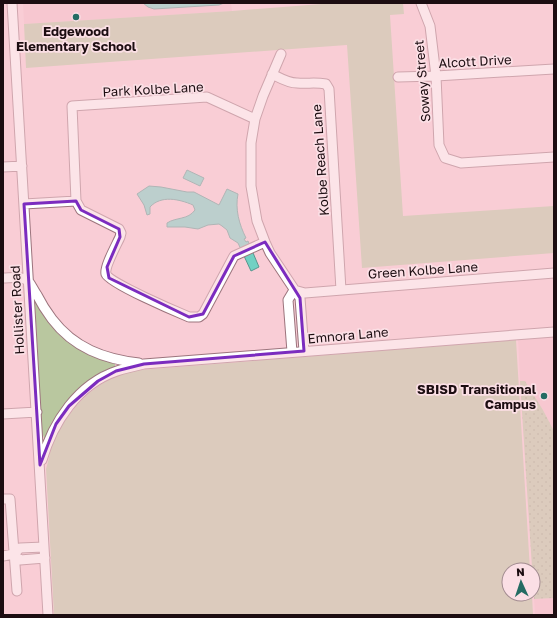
<svg xmlns="http://www.w3.org/2000/svg" width="557" height="618" viewBox="0 0 557 618" font-family="'Golos Text',sans-serif">
  <defs>
    <pattern id="park-dots" width="8" height="8" patternUnits="userSpaceOnUse"><rect width="8" height="8" fill="#b9c79f"/><path d="M2 2h.1M6 6h.1" fill="none" stroke="#9eaa88" stroke-width="1.8" stroke-linecap="round"/></pattern>
  </defs>
  <rect width="100%" height="100%" fill="#f9cdd6"/>
  <path fill="#f3bfcb" d="M23,3H231L232,11L24,24Z
    M554,336V431L543,410L525,381H520L518,339Z
    M554,598V615H535L534,599Z"/>
  <path fill="#b9c79f" d="M334,3H403L404,14L390,15L403,216L554,206V253L362,268L347,45L26,68L24,24L232,11Z
    M38,302L94,356L115,364V367L95,380L46,438H44L42,432L35,303Z
    M516,340L530,570H509V594H532L533,615H54L46,469C48,462 50,453 52,445C65,413 93,382 127,372C135,370 144,370 152,369Z"/>
  <path fill="url(#park-dots)" d="M520,381H525L543,410L554,431V598L534,599Z"/>
  <path fill="#71d1c3" stroke="#58968e" d="M143,3H224L219,5L154,9L148,7Z
    M187,170L204,178L200,186L183,178Z
    M149,186L161,187L187,192H194L219,205L227,189L238,194C235,209 239,224 246,238L244,239L246,242L248,241L259,267L251,271L238,243L230,238L227,230L222,226L219,224L208,225L198,229L185,227H167V223C176,217 188,220 195,210L193,205C179,199 161,195 150,207V214L147,215L144,205L137,194Z"/>
  <g fill="none" stroke-linecap="round" stroke-linejoin="round">
    <g stroke="#9c747d" stroke-width="11">
      <path id="minor" d="M12,3L48,615
        M421,3L430,26L436,76L439,145L445,158L461,163L554,157
        M281,54L263,96L255,119L251,143V186L257,221L265,242L270,253L300,298L304,351
        M272,74C280,78 288,83 297,83C308,84 314,82 326,84L329,89L341,290
        M398,77L436,76L554,69
        M3,167L22,166
        M76,201L72,106L207,97L255,119
        M24,204L76,201L81,210L119,229L121,233L120,237C117,244 104,267 106,274C109,283 177,312 189,317H199L203,314L234,256L265,242
        M3,278C11,278 23,275 29,282C32,286 34,291 37,295C41,303 46,311 52,319C74,348 104,359 139,363
        M294,290L305,293L554,273
        M292,352L288,300L294,290
        M3,414L37,412
        M42,460C53,422 78,384 117,371C126,368 135,366 144,364L554,332
        M3,499H10L17,591
        M14,554L20,560L45,558
        M3,556L14,554L20,548L44,547"/>
    </g>
    <use href="#minor" stroke="#fff" stroke-width="9"/>
  </g>
  <path d="M0 0H557V618H0ZM76,201L81,210L119,229L120,237L107,267L109,278L189,317L203,314L234,256L265,242L300,298L304,351L144,364L116,371L98,381L69,406L56,424L40,465L24,204Z" fill="#f9cdd6" fill-opacity=".55" fill-rule="evenodd"/>
  <path fill="none" stroke="#7b2cbf" stroke-width="3" stroke-linejoin="round" d="M76,201L81,210L119,229L120,237L107,267L109,278L189,317L203,314L234,256L265,242L300,298L304,351L144,364L116,371L98,381L69,406L56,424L40,465L24,204Z"/>
  <g fill="#246c63" stroke="#fbdfe5" stroke-width="1.5">
    <circle cx="76" cy="17" r="4"/>
    <circle cx="544" cy="396" r="4"/>
  </g>
  <g text-anchor="middle" stroke-width="3.5" stroke-linejoin="round" paint-order="stroke">
    <g font-size="13" font-weight="bold" fill="#1c0d11" stroke="#fbdfe5">
      <text x="76" y="36">Edgewood<tspan x="76" dy="15">Elementary School</tspan></text>
      <text x="536" y="394" text-anchor="end">SBISD Transitional<tspan x="536" dy="15">Campus</tspan></text>
    </g>
    <g font-size="13" fill="#1c0d11" stroke="#fbdfe5">
      <text transform="translate(475 61) rotate(-3)" y="5">Alcott Drive</text>
      <text transform="translate(422 81) rotate(-95)" y="5">Soway Street</text>
      <text transform="translate(153 89) rotate(-3)" y="5">Park Kolbe Lane</text>
      <text transform="translate(320 160) rotate(-94)" y="5">Kolbe Reach Lane</text>
      <text transform="translate(423 270) rotate(-4)" y="5">Green Kolbe Lane</text>
      <text transform="translate(17 310) rotate(-93)" y="5">Hollister Road</text>
      <text transform="translate(348 335) rotate(-5)" y="5">Emnora Lane</text>
    </g>
  </g>
  <rect width="557" height="618" fill="none" stroke="#1c0d11" stroke-width="8"/>
  <g transform="translate(521 582) rotate(357)"><circle r="19" fill="#fbdfe5" stroke="#a28b90"/>
  <path d="M0-3L7 15L0 10L-7 15Z" fill="#246c63"/>
  <text y="-6" font-size="11" font-weight="bold" text-anchor="middle" fill="#1c0d11">N</text>
  </g>
</svg>
